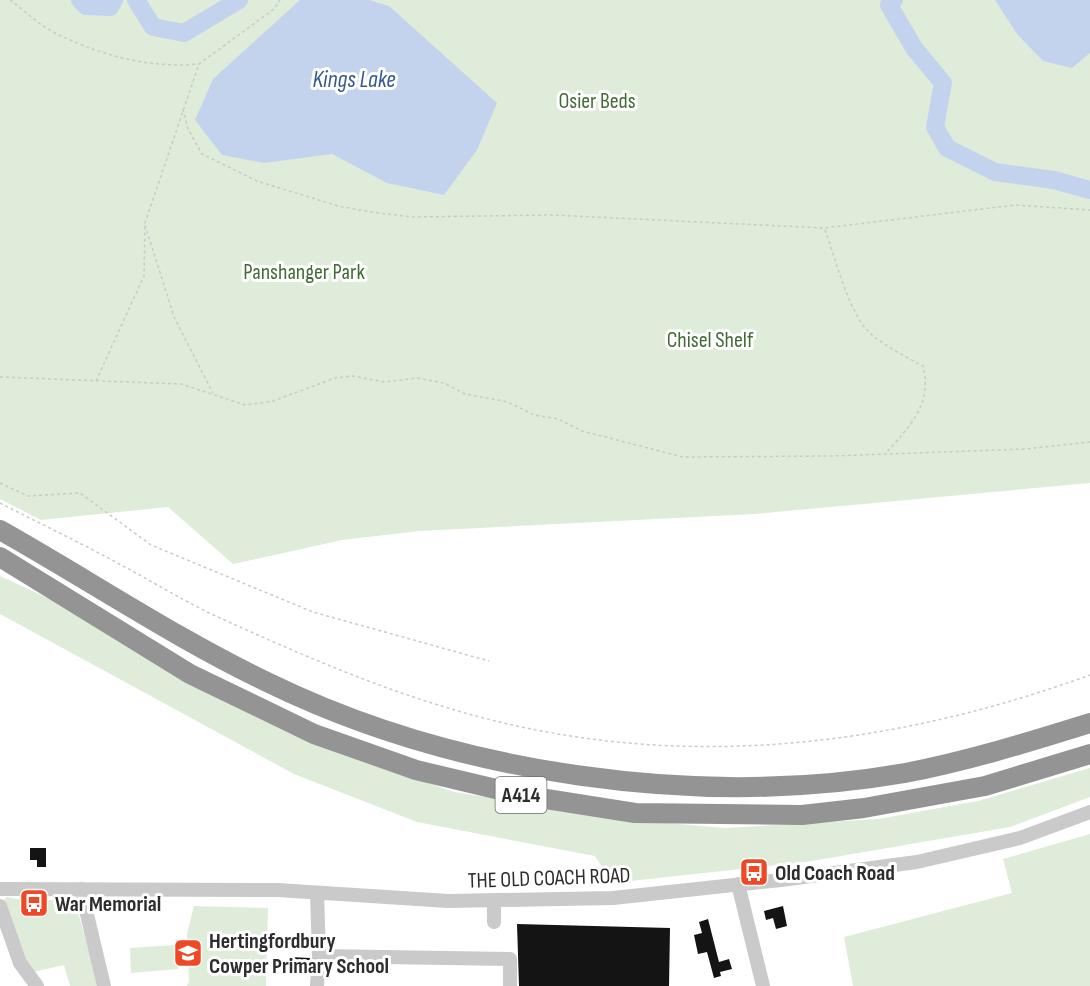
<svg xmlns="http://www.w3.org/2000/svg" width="1090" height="986" viewBox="0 0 1090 986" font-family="'Sofia Sans Condensed',sans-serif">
  <rect width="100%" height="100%" fill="#fff"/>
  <path fill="#deecd9" d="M0,0H1090V483L755,514L419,531L342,540L233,564L168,507L41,520L0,499Z
    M0,576L54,601L291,734L454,792L634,820L725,828L878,819L978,801L1090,768V797L1010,827L806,862L612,883L595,856L417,822L294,774L0,614Z
    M1090,834V986H853L844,937L1012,893L1003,859Z
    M7,897L29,901L71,899L78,912L99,986H70L64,965L29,973L3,901Z
    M194,906L268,908L266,986H187L189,981L187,934Z
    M175,945L178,969L131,973L130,948Z"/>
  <path fill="#c4d3ed" d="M300,0H369L389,6L497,103L477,150L444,195L387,183L332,154L264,163L222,155L195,120L213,79Z
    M995,0H1090V53L1072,68L1043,61L1017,34Z"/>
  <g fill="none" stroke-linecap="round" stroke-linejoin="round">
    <path stroke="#c4d3ed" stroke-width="18" d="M80,0L86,6L110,7L114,0
      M136,0L153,27L184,33L239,0
      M894,0L889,5L914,48L943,83L935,127L947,148L995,172L1054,180L1090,190"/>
  </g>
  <path fill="#141414" d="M30,848H46V867H37V860H30Z
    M783,906L787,926L776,929L773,918L766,920L764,911Z
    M708,919L719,962L729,959L732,969L720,972L721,976L714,978L707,952L698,954L694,935L702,933L699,922Z
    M517,924L670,928L669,986H519Z
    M290,957L310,958L309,974L289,975Z"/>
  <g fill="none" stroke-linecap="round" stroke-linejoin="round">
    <path stroke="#cacaca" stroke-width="1.5" stroke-dasharray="3 3" stroke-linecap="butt" d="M10,0C25,11 39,25 55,33C100,55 150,69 199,64
      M183,109L188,129L202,154L257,181L338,206L371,212L413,217L552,215L824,228L1015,205L1090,210
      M145,225L174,317L213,393
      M825,230C836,259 848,314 872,335C887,347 906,357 923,366C933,404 909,427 886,453
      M0,377L181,384L245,405L273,401L335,378L352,376L385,382L417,378L444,383L465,394L508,402L534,415L558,419L582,431L683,457L832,456L1025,449L1090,442
      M96,381L144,276L145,223L199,64L274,9L280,0
      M0,483L28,496L80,493L151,545L313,612L489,661
      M0,503C41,524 83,544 123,566C155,583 187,603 220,618C293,651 368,684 445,707C661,774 880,751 1090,675"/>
    <path stroke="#cacaca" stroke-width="14" d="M738,884L763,986
      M0,889L278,890L448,901L613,898L781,880L917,862L1020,838L1090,812
      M81,889L104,986
      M317,893L319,956L317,986
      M0,906L20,963L37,986
      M494,922V901
      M319,956L510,959V986"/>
    <path stroke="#949494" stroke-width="20" d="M0,530C89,580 175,638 267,682C455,774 699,809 905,773C968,761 1029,742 1090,723
      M0,557L190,674L314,734L416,770L521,795L635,813L802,815L864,808L985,786L1090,754"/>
  </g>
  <defs>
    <g id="bus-square" transform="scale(1.5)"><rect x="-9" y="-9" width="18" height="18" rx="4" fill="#ef4824" stroke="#fff"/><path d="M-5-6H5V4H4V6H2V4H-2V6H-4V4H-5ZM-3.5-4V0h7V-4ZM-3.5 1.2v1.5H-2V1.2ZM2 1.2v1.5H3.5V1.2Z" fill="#fff"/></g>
    <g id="school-square" transform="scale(1.5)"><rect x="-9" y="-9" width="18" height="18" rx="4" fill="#ef4824" stroke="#fff"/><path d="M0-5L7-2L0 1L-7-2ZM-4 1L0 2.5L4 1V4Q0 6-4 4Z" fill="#fff"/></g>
  </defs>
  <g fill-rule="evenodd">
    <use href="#bus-square" x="754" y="872"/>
    <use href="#bus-square" x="34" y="903"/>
    <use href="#school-square" x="188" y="953"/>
  </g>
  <g text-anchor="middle" stroke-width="6" stroke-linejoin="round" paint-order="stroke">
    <rect fill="#fff" stroke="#6c6c6c" stroke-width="1.5" x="495.5" y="777" width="51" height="36" rx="4.5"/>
    <g font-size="21" font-weight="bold" fill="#2d2d2d">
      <text x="521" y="802">A414</text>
    </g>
    <g font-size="22" fill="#436b38" stroke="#fff">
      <text x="597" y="108">Osier Beds</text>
      <text x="304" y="279">Panshanger Park</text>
      <text x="710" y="347">Chisel Shelf</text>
    </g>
    <g font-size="22" font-weight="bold" fill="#2d2d2d" stroke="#fff" text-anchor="start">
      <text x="775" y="880">Old Coach Road</text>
      <text x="55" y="911">War Memorial</text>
      <text x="209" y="948">Hertingfordbury<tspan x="209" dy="25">Cowper Primary School</tspan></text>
    </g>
    <g font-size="22" fill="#2d2d2d" stroke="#fff">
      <text transform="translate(549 877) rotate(-2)" y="8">THE OLD COACH ROAD</text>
    </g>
    <g font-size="24" font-style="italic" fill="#375893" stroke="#fff">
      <text x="354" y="87">Kings Lake</text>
    </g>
  </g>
</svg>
